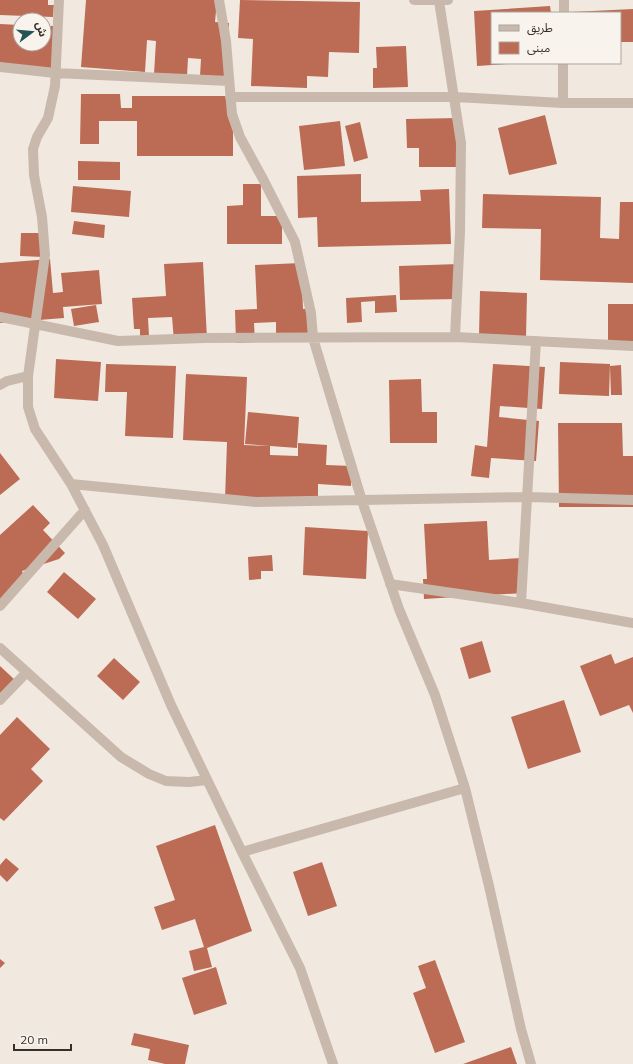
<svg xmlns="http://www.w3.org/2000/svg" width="633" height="1064" viewBox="0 0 633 1064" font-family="Mulish,'Noto Sans Arabic',sans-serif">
  <rect width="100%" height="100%" fill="#f1e9e0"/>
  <path fill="#bc6b54" d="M0,0H48V5H54L53,17L0,15Z
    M86,0H217L215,22L229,23L225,78L200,76L201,59L188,58L187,76L154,74L156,41L147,40L145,72L81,67Z
    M240,0L360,2L359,53L329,52L328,77L307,76V88L251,86L253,39L238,38Z
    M550,6L551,13H492V63H508V64L477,66L474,11Z
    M633,9V42H620V13H572V12Z
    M0,24L20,25V44H44V26H56L54,72L0,70Z
    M406,46L408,87L373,88V68H377L376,47Z
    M81,94H120L121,108H132V96H233V156H137V121H99V144H80Z
    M545,115L557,164L509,175L498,128Z
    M458,118L459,167H419V148H407L406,119Z
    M340,121L345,166L304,170L299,126Z
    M360,122L368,158L354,162L345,126Z
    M78,161L120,162V180H78Z
    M361,174V202L421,201L420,190L449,189L451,244L318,247L317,217L298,218L297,176Z
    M243,184H261V216H282V244H227V206L243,205Z
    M73,186L131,191L129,217L71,212Z
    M483,194L601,197L600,238L619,239L620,202H633V283L540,280L541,229L482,228Z
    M74,221L105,225L104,238L72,234Z
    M21,233H43V257L20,256Z
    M50,259L53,293L63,292L61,273L99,270L102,304L63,307L64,318L0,323V263Z
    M203,262L207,339L174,341L172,317L148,318L149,336H140V329H134L132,298L166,296L164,264Z
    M301,263L303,309L314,308L315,337L276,334V322L254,323L255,342L236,343L235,310L257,309L255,265Z
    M459,264V299L400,300L399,266Z
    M480,291L527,293L526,338L479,336Z
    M396,295L397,312L375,313V301L361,302L362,322L347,323L346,298Z
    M608,304H633V343H608Z
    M96,305L99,322L74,326L71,309Z
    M56,359L101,362L98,401L54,398Z
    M560,362L610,364L609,396L559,394Z
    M106,364L176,366L173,438L125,436L127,392H105Z
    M493,364L545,367L542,409L500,406L499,417L539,421L536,461L491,458L489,478L471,476L475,445L487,447Z
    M621,365L622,395H611L610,366Z
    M186,374L247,377L244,445L270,446V455L298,456V443L327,445L326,465L352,466L351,486L318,484V503L225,499L227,442L183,440Z
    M421,379L422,412H437V443H390L389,380Z
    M248,412L299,417L297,448L245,444Z
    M558,423H622L623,456H633V507H559Z
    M0,453L20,479L0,495Z
    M33,505L50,523L43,530L65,553L59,559L22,571L25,579L0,601V535Z
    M487,521L489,560L522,558L524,593L424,599L423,579H427L424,524Z
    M305,527L368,531L366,579L303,575Z
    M272,555L273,571H261V579L249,580L248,557Z
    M64,572L96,599L78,619L47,592Z
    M482,641L491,672L469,679L460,648Z
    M611,654L615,664L633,657V713L629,705L600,716L580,666Z
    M114,658L140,682L123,700L97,676Z
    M0,666L16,681L0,698Z
    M564,700L581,752L528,769L511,717Z
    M17,717L50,749L31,769L43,781L4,821L0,818V735Z
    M215,825L252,931L207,948L212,967L194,971L189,951L204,947L195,919L162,930L154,907L175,900L156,846Z
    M6,858L19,869L7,882L0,875V865Z
    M322,862L337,906L308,916L293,872Z
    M0,959L5,963L0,968Z
    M435,960L465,1042L435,1053L413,993L426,988L418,966Z
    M216,967L227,1004L194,1015L182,978Z
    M134,1033L189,1045L185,1064H165L148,1060L150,1049L131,1045Z
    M511,1047L517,1064H463Z"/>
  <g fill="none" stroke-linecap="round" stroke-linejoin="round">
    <path stroke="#c9b9ad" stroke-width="10" d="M59,0L55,86L48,118L37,137L33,149L34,175L42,217L45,255L28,376V407L35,429L71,484L103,545L171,705L242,852L300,968L333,1064
      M219,0L226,41L232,114L240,137L263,179L295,242L311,313L313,338L362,501L399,609L435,695L465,788L489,886L521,1029L531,1064
      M414,0H448
      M564,13V0
      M0,67L55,73L229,81
      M230,97H455L563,103H633
      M563,103V63
      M0,317L118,341L204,338L455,337L460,232L461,143L439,1
      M455,337L633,346
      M0,385L7,381L28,376
      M71,484L256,502L528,497L633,500
      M390,584L521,603L536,341
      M521,603L633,623
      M0,606L85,510
      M0,648L121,757L149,774L166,781L189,782L207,780
      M0,700L27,672
      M242,852L465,788"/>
  </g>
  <rect x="491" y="12" width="130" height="52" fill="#f9f3ed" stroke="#aca59f"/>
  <rect x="499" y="25" width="20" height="6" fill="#c9b9ad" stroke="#aca59f"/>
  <text x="527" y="32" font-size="12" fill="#382f2b">طريق</text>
  <rect x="499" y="42" width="20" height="12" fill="#bc6b54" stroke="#aca59f"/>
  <text x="527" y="52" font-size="12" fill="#382f2b">مبنى</text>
  <g transform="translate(32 32) rotate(74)"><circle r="19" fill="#f9f3ed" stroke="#aca59f"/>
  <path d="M0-3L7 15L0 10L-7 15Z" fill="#245456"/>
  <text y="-6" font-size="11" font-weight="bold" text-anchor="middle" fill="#382f2b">ش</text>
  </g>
  <path d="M14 1044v6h57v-6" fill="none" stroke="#382f2b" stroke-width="2"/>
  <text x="20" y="1044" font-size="12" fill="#382f2b" stroke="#f9f3ed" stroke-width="3" paint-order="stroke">20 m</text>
</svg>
